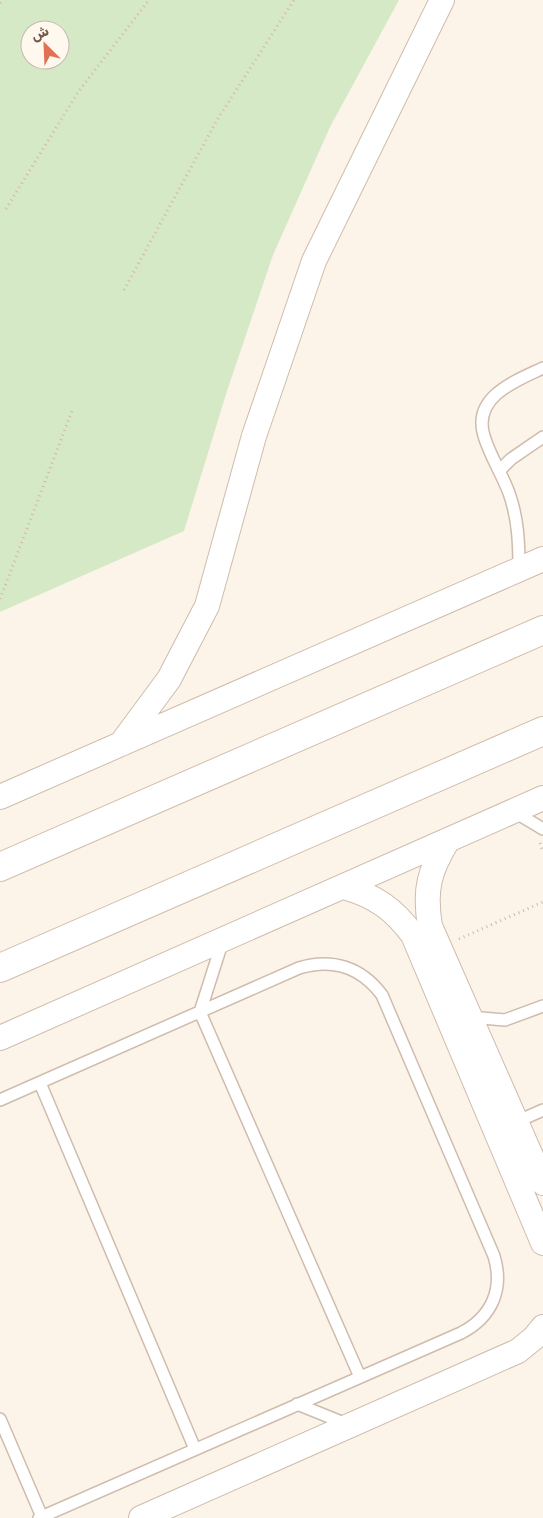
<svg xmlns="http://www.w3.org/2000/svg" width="543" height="1518" viewBox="0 0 543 1518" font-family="Rubik,Cairo,sans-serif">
  <rect width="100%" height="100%" fill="#fcf4e8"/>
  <path fill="#d5e9c6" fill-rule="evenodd" d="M0,0H399L330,127L273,255L227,391L184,531L0,612ZM30,30H60V60H30Z"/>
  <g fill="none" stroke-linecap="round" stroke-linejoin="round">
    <g stroke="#cebcae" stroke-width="14">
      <path id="lane" d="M500,470L511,459L543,437
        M519,569C519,543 518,518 509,493C502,474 490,456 484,436C472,397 515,381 543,368
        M513,811L543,829
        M223,940L200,1012L360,1377
        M470,1017L505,1020L543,1006
        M40,1083L195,1449
        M0,1100L299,968C332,958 361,967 382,995L494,1256C504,1289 492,1317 461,1333L39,1518
        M516,1122L543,1110
        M297,1404L349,1425
        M0,1419L42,1517"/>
    </g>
    <g stroke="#cebcae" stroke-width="26">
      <path id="street" d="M121,744L169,679L207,606L254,436L314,261L442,0
        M0,797L543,559
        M448,840C429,871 424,890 430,926L543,1183
        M344,887C375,896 394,909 413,935L543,1243
        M0,1038L543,798
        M141,1518L518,1351L534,1338L543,1327"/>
    </g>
    <g stroke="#d2beae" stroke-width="30">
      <path id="secondary" d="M0,867L543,630
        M0,968L543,731"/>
    </g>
    <path stroke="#d6b6a3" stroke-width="3" stroke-dasharray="1 4" stroke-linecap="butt" d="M0,3L3,0
      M6,209L78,92L149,0
      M124,290L217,120L294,0
      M0,599L72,411
      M540,843L543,852
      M459,939L543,902"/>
    <use href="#lane" stroke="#fff" stroke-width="11"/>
    <use href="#street" stroke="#fff" stroke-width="24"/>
    <use href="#secondary" stroke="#fff" stroke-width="28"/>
  </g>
  <g transform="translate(45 45) rotate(336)"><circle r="24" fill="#fef8ee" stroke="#c7b9ad"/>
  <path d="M0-4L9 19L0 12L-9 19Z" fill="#e17152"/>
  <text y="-8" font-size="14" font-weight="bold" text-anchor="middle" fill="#755b4c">ش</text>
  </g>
</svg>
